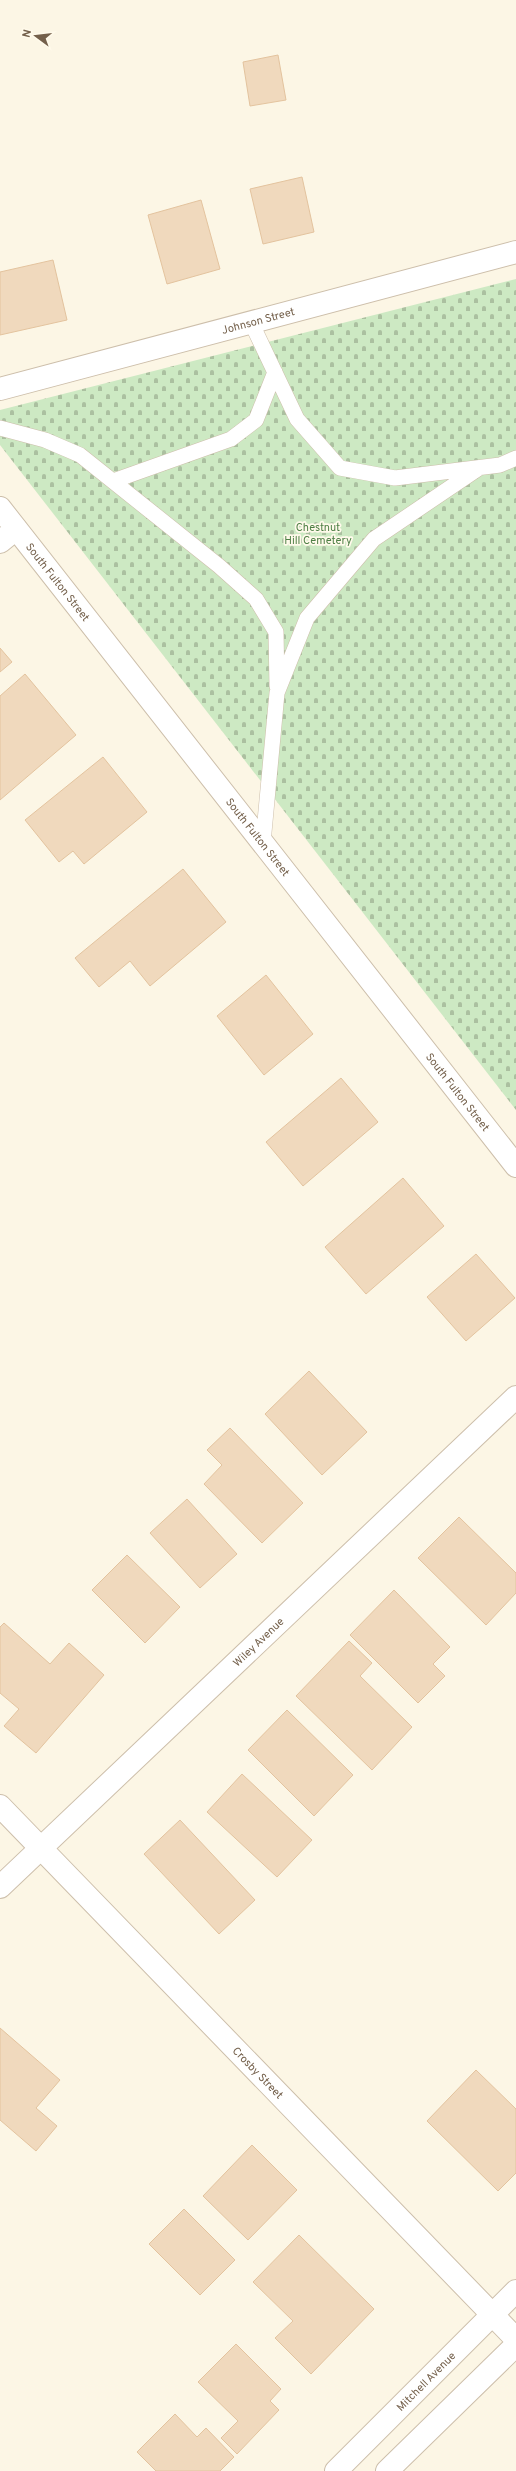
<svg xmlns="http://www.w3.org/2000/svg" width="516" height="2471" viewBox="0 0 516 2471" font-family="Overpass,sans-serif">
  <defs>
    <pattern id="cemetery-stones" width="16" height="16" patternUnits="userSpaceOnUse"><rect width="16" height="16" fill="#cde9c3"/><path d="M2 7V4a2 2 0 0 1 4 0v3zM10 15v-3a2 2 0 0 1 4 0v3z" fill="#abc0a0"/></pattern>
  </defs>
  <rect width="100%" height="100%" fill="#fcf6e5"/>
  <path fill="url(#cemetery-stones)" d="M516,279V1110L0,445V410Z"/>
  <path fill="#f0d9bd" stroke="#e3c39e" d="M278,55L286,100L250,106L243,62Z
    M302,177L314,232L263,244L250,189Z
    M201,200L220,269L167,284L148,215Z
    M53,260L67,320L0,335V272Z
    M0,648L12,662L0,672Z
    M25,674L76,735L0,800V696Z
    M103,757L147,812L84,864L73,851L59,862L25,820Z
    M183,869L226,922L150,986L130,961L99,987L75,958Z
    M266,975L313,1034L264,1075L217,1016Z
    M341,1078L378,1122L303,1186L266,1142Z
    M403,1178L444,1226L366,1294L325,1247Z
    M476,1254L515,1298L466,1341L427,1297Z
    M309,1371L367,1432L322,1475L265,1414Z
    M230,1428L303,1503L262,1543L204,1484L222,1465L207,1450Z
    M187,1499L237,1554L200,1588L150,1533Z
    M459,1517L516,1573V1593L486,1625L418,1558Z
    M127,1555L180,1607L145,1643L92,1590Z
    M394,1590L450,1647L433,1664L445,1676L418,1703L350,1635Z
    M4,1623L50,1664L69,1643L104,1675L36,1753L4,1726L19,1709L0,1693V1627Z
    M349,1641L372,1663L360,1676L412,1727L372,1770L296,1696Z
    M287,1710L353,1775L314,1816L248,1750Z
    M242,1774L312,1840L277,1877L207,1812Z
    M180,1820L255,1900L219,1934L144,1854Z
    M0,2028L60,2080L36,2108L57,2126L36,2151L0,2120Z
    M476,2070L516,2109V2173L498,2191L427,2121Z
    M252,2145L297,2190L248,2240L203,2196Z
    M184,2209L235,2260L200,2295L149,2244Z
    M299,2235L374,2309L311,2374L275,2338L293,2321L253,2282Z
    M236,2344L281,2389L270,2401L279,2410L237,2454L221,2438L238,2421L198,2382Z
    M175,2414L197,2437L206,2428L234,2457L220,2471H156L137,2452Z"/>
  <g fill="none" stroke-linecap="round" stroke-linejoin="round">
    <g stroke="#cdbfab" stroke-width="16">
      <path id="service" d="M251,322L297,419L340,468L395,478L500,465L516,458
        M0,428L45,440L80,455L219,566L256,599L276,632L277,686
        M113,481L231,439L256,420L275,372
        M263,843L277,693L307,618L374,539L479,468"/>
    </g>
    <g stroke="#cdbfab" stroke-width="24">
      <g id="minor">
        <path id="s1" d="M0,389L516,252"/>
        <path d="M0,542L16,529"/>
        <path id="s2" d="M0,1806L516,2339"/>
        <path id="s3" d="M0,1887L516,1397"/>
        <path id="s4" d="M336,2471L516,2291"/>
        <path d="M387,2471L516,2345"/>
      </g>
    </g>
    <g stroke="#cdbfab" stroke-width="24">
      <g id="tertiary">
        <path id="s5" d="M0,508L516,1166"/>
      </g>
    </g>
    <use href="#service" stroke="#fff" stroke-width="15"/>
    <use href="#minor" stroke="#fff" stroke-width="22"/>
    <use href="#tertiary" stroke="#fff" stroke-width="22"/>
  </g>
  <g text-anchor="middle" stroke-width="3.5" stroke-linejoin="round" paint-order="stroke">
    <g font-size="11" fill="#74604b" stroke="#fffaeb">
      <text dy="4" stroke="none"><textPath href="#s1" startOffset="267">Johnson Street</textPath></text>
      <text dy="4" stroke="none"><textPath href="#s5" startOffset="94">South Fulton Street</textPath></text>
      <text dy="4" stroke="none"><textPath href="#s5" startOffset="418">South Fulton Street</textPath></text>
      <text dy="4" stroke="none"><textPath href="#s5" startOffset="742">South Fulton Street</textPath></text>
      <text dy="4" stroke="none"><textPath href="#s3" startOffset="356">Wiley Avenue</textPath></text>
      <text dy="4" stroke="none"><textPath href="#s2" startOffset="371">Crosby Street</textPath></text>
      <text dy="4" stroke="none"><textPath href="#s4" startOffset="127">Mitchell Avenue</textPath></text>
    </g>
    <g font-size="11" fill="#4e7f45" stroke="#fffaeb">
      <text x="318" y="531">Chestnut<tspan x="318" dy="13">Hill Cemetery</tspan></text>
    </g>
  </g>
  <g transform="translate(36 36) rotate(285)" stroke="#fffaeb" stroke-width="3" paint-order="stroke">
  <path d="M0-3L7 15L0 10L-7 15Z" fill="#74604b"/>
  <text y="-6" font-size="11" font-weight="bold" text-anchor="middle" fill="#74604b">N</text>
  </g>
</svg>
